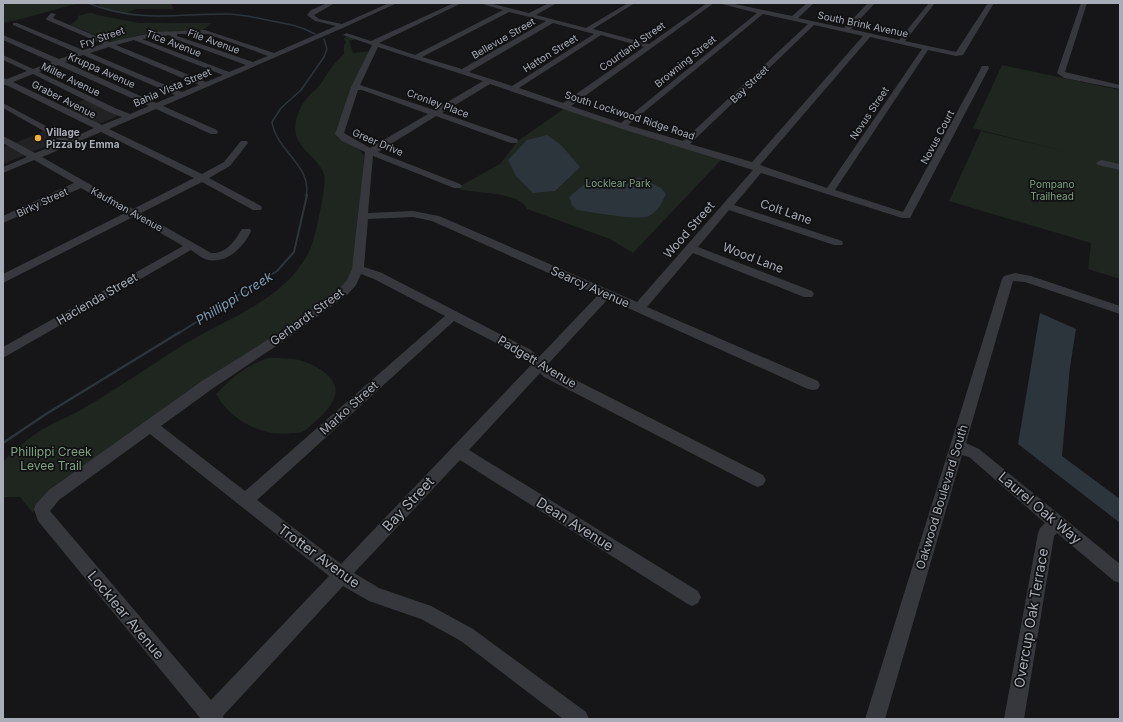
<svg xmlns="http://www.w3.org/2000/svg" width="1123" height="722" viewBox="0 0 1123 722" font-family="Inter,sans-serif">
  <rect width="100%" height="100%" fill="#161618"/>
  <path fill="#222225" d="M86,99L120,115L97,125L63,108Z
    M44,131L61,140L32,152L15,143Z
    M9,145L25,155L3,164V148Z"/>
  <path fill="#1e261f" d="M3,3H79L25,18L3,23Z
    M97,3H163L172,4L173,9H136L125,14L104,10Z
    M88,13H92L102,16L139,23H212L203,30L148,33L114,42L70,25L78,19V16Z
    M347,36L356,39L349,41L353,53L371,51L354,85L336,130L337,137L359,149L364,156L356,266L345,287L39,503L33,513L20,497H3V462C15,450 28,438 43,429C55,422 68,417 81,410C117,389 152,364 188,342C230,317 283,300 308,254C314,244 327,186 324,175C321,162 306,154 299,142C291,128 297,110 307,98C311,93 316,90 320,85C327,74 334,63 344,54V45L346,43L344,38Z
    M1002,65L1120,90V165L1099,161L1120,167V279L1088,269L1091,243L949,201L981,131L1067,152L973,128Z
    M565,108L722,159L633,253L610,239L527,209C519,191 476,194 459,189L462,185L500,164L518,141Z
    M269,358C280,358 289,358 299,360C308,362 317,367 324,372C345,388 334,405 318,419C314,422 309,428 304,431C301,433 296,433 293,433C263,438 230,420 216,394C231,378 248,364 269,358Z"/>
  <path fill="#2c353c" d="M547,135L561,145L580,167L555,191L533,193L516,176L508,160L527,140Z
    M641,178L661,188L666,194C662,203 658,211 649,216C638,221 591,212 577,210L572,205L569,197L587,182L597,179L612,180Z
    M1040,313L1076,329L1070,367L1062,456L1120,499V523L1018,444Z"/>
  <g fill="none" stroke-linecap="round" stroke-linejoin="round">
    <path stroke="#2c353c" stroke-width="1.5" d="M88,3C138,23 175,14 226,14C242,14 257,18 272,21C287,24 301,26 315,34
      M306,196C313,166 276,151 272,122L281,108L301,90L324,57L327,49L324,39"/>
    <path stroke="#2c353c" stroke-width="2" d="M179,333L277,271L294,252L307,195"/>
    <path stroke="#2c353c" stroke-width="2.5" d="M3,443L46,414L180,332"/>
    <path fill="#37383d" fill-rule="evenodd" d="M327,3H335L314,15L319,19L342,24L389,3H397L345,27L163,106L217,130L218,132L217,134H211L156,109L109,129L202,174L224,162L241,141H247L248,143L230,166L209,178L261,206L262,208L261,210H253L202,182L141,213L211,253C227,254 235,240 242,229H250L251,231C244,247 225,266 205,259C200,257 196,253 191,250L3,358V347L183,246L133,217L3,283V274L125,213L81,188L3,223V216L74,183L34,160L3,173V167L27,157L3,143V136L35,153L63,142L3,108V103L70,139L94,128L6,85H3V78L7,79L27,71L3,60V55L33,69L52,62L3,40V35L59,59L77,53L13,25V23H17L83,50L103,44L47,20L46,19L51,13L56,14L53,18L110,42L156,32L205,30L274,53L336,26L315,21L307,15L311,10ZM177,34H208L268,56L253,62L177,36ZM170,35L172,38L246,65L229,72L142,39ZM134,40L223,75L206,82L116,45ZM109,47L199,85L182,92L90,53ZM83,55L175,95L156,103L65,62ZM58,65L149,106L130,114L115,108L39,72ZM33,74L109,112L122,117L102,125L13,82ZM101,132L194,178L133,209L42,157Z
      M454,3H462L379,43L415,55L503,10L479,3H489L529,13L549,3H557L536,15L586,28L628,3H635L593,29L649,44L707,3H714L571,106L621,123L757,13L718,3H730L792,16L807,3H814L798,18L844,28L868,3H875L851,29L899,40L929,3H935L905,41L956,52L988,3H994L963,55L956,56L928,50L835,190L903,212L981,68L982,66H988L989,68L910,218H902L761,173L734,205L842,241L843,243L842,245H834L729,210L698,247L812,291L814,294L812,297H804L693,253L647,307L818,381L820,385L818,389L813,390L808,389L608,299L548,364L554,369L763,475L766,480L763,485L758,487L753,485L544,377L540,373L469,450L698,591L701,597L698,603L692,606L686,603L460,460L354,573L379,588L431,606L473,629L586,712L589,719H563L461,641L421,619L369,601L343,586L223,716L224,719H201L38,521L34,509L36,504L49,490L202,381L277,334L340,288L347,280L352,269L365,152L342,141L335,134L351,87L372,45L343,35L346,33L371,41ZM509,12L546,21L462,69L422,57ZM763,14L808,24L683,141L628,125ZM553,23L594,34L512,86L469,72ZM814,25L863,36L752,162L690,144ZM601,35L644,47L563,103L519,88ZM870,37L922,49L827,188L760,165ZM378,47L483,81L434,110L360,85ZM490,84L619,128L753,170L637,302L439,216L413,211L368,213L373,156L454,188H460L462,186L460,184L378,152L436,116L511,143H517L518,141L517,139L442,113ZM358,90H362L428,114L370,148L344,133ZM413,217L432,221L598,295L539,357L531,350L382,273L364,267L368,219ZM361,274L374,279L445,316L245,491L161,426L212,389L285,340L348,294L356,285ZM454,321L521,356L531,365L341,564L257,500ZM150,434L329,576L211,700L50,511L59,500Z
      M1081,3H1087L1065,72L1120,85V89L1064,78L1057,73Z
      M1101,160L1120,164V170L1098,165L1096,163Z
      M1015,273L1031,276L1120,306V314L1025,282L1013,281L966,443L979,449L1120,564V583L1114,581L1057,533L1054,536L1024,719H1004L1038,533L1040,528L1045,523L969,457L962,455L885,719H865L1002,279L1004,276Z"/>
  </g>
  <circle fill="#f2b134" stroke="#111113" stroke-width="1.5" cx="38" cy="138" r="4"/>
  <g text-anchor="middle" stroke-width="3.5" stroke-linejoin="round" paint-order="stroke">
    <g font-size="10" fill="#a8adb8" stroke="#111113">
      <text transform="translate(863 24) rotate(12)" y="4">South Brink Avenue</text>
      <text transform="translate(102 37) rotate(-19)" y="4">Fry Street</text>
      <text transform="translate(503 38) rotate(-30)" y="4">Bellevue Street</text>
      <text transform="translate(214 41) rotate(20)" y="4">File Avenue</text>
      <text transform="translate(174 43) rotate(21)" y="4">Tice Avenue</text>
      <text transform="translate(632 46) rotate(-35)" y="4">Courtland Street</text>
      <text transform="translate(550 53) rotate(-32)" y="4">Hatton Street</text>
      <text transform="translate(685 61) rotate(-39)" y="4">Browning Street</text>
      <text transform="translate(102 70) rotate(24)" y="4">Kruppa Avenue</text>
      <text transform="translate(71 79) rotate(26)" y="4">Miller Avenue</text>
      <text transform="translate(749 84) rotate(-44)" y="4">Bay Street</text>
      <text transform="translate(172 87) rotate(-23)" y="4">Bahia Vista Street</text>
      <text transform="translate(64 99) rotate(27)" y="4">Graber Avenue</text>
      <text transform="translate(438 103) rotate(20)" y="4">Cronley Place</text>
      <text transform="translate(869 113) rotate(-56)" y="4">Novus Street</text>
      <text transform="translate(630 115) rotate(18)" y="4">South Lockwood Ridge Road</text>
      <text transform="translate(937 137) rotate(-62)" y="4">Novus Court</text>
      <text transform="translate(378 142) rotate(23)" y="4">Greer Drive</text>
      <text transform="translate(42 202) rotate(-25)" y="4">Birky Street</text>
      <text transform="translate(127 209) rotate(29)" y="4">Kaufman Avenue</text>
    </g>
    <g font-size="10" font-weight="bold" fill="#a8adb8" stroke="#111113" text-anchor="start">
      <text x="46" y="136">Village<tspan x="46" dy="12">Pizza by Emma</tspan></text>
    </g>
    <g font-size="10" fill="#7fa381" stroke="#111113">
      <text x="618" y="187">Locklear Park</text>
      <text x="1052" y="188">Pompano<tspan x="1052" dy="12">Trailhead</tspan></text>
    </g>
    <g font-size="12" fill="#a8adb8" stroke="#111113">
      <text transform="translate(786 212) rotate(19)" y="4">Colt Lane</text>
      <text transform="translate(689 230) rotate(-49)" y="4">Wood Street</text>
      <text transform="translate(753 258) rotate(21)" y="4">Wood Lane</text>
      <text transform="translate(590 287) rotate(24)" y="4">Searcy Avenue</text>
      <text transform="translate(97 299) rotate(-30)" y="4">Hacienda Street</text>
      <text transform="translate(307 317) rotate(-36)" y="4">Gerhardt Street</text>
      <text transform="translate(537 362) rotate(31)" y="4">Padgett Avenue</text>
      <text transform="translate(349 408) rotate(-42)" y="4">Marko Street</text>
      <text transform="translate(942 497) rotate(-73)" y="4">Oakwood Boulevard South</text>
    </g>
    <g font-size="12" fill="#7fa381" stroke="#111113">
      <text x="51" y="456">Phillippi Creek<tspan x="51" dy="14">Levee Trail</tspan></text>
    </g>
    <g font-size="13" font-style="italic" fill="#7f9bb3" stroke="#111113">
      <text transform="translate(234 298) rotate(-32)" y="5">Phillippi Creek</text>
    </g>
    <g font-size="14" fill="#a8adb8" stroke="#111113">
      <text transform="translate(408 504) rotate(-47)" y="5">Bay Street</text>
      <text transform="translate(1040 508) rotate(40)" y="5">Laurel Oak Way</text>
      <text transform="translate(575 524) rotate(32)" y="5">Dean Avenue</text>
      <text transform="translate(319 556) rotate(36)" y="5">Trotter Avenue</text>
      <text transform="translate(126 615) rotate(50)" y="5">Locklear Avenue</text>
      <text transform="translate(1031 618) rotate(-80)" y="5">Overcup Oak Terrace</text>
    </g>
  </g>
  <rect width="1123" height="722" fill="none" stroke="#a8adb8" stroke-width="8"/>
</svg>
